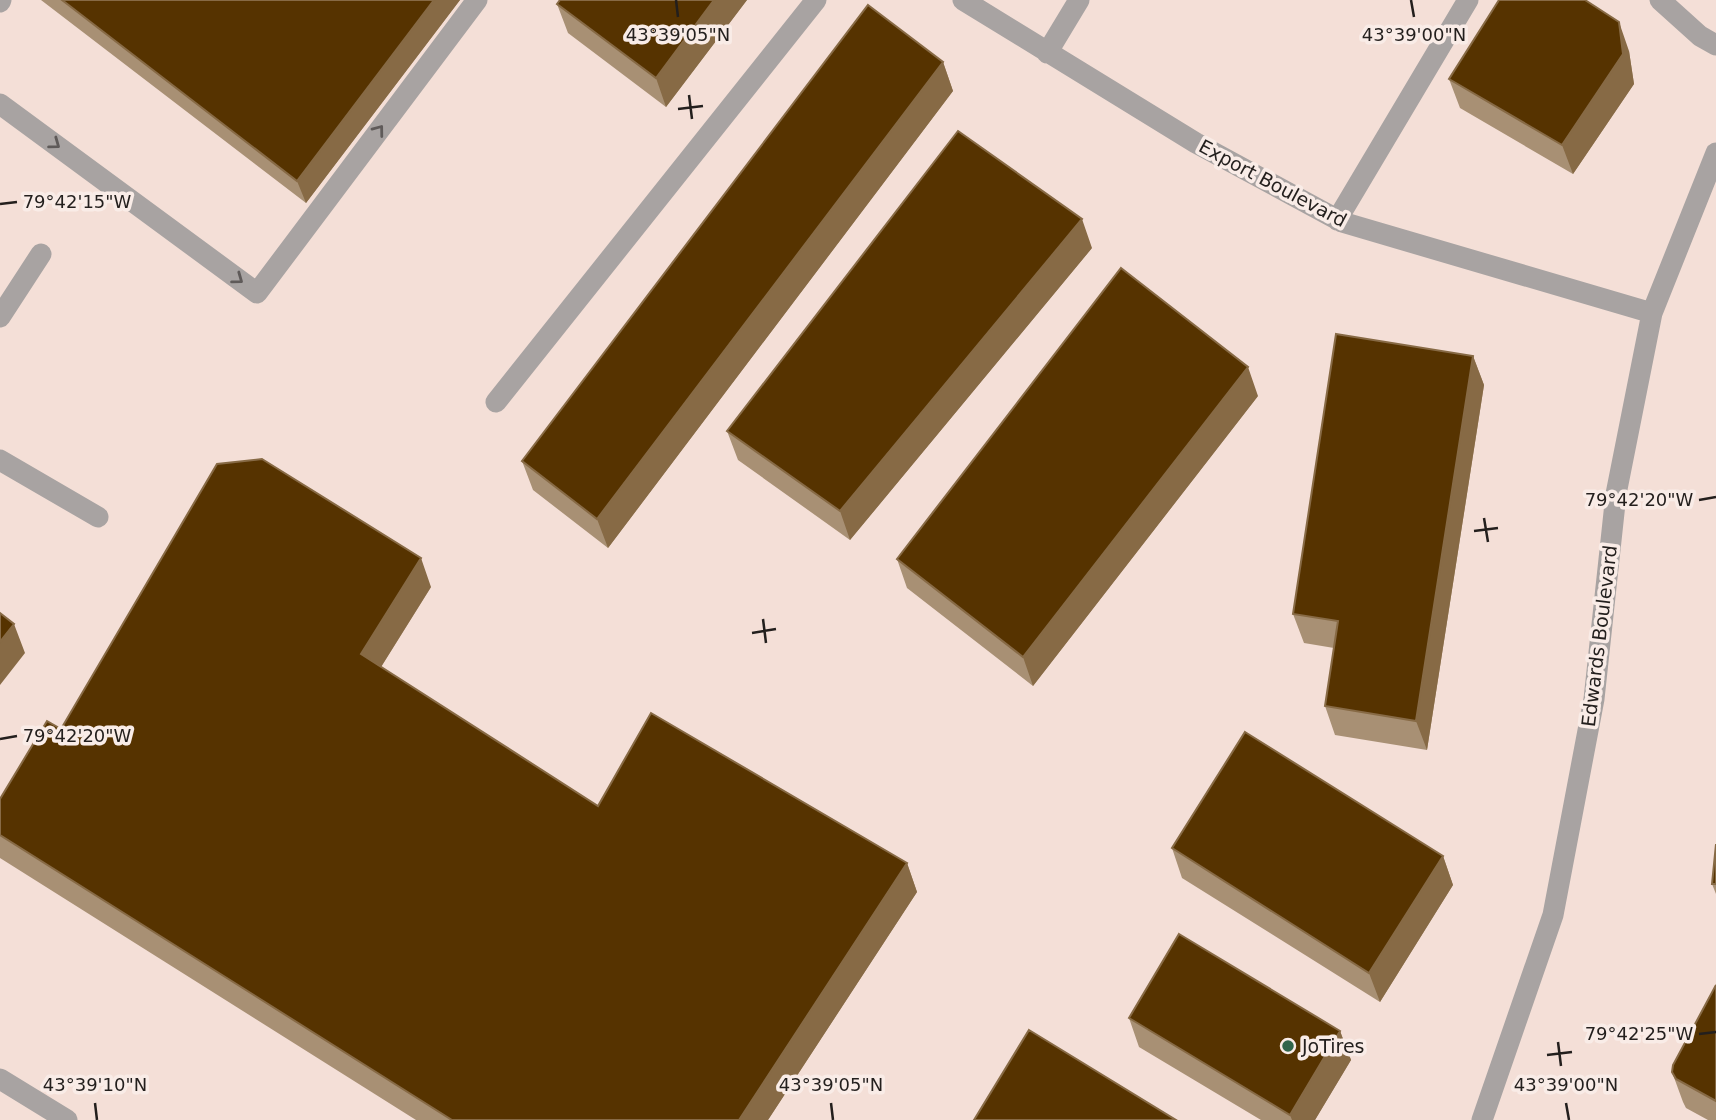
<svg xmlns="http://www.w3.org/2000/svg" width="1716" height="1120" viewBox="0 0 1716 1120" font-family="'DejaVu Sans',sans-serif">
  <rect width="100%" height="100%" fill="#f9ece7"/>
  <path fill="#f4dfd7" d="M0,0H1716V1120H0Z"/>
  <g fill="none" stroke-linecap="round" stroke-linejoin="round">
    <path stroke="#a8a3a2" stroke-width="21" d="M963,0L1196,143L1342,222L1652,313
      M1660,0L1700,36L1716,45
      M0,2L1,0
      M1047,53L1079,0
      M0,104L257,293L477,0
      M1337,220L1468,0
      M0,317L41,254
      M496,402L816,0
      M0,460L98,517
      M0,1079L67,1120
      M1482,1120L1553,915L1594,699L1616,494L1652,313L1716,153"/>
  </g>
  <path fill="#a89074" d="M41,0H460L306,203Z
    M560,0H747L666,107L568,33L557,4Z
    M1629,51L1634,84L1573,174L1460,108L1449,79Z
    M943,62L953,91L608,548L533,490L522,461Z
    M1092,248L850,540L738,460L727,431Z
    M1473,356L1484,385L1427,750L1335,735L1325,706L1334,648L1304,643L1293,614Z
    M1258,396L1033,686L907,588L897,559Z
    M431,587L381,667L598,806L907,863L917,892L768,1120H416L0,858V799L61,729Z
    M1716,844V894L1712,884Z
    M1172,848L1443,856L1453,885L1380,1002L1182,878Z
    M1716,985V1120H1708L1686,1108L1683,1102L1672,1072Z
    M1129,1018L1340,1031L1351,1060L1315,1120H1261L1139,1047Z"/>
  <path fill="#876a45" d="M434,0H460L306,203L297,181Z
    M714,0H747L666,107L656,78Z
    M1619,22L1629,51L1634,84L1573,174L1562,145Z
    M943,62L953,91L608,548L597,519Z
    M1082,219L1092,248L850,540L840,511Z
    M1473,356L1484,385L1427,750L1416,721Z
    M1248,367L1258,396L1033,686L1023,657Z
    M421,558L431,587L371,683L361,654Z
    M14,624L25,653L0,685V642Z
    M1443,856L1453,885L1380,1002L1369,973Z
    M907,863L917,892L768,1120H739Z
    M1340,1031L1351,1060L1315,1120H1292L1290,1115Z"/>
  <path fill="#563300" stroke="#876a45" stroke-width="2" d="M62,0H434L297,181Z
    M560,0H714L656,78L557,4Z
    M1499,0H1585L1619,22L1623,54L1562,145L1449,79Z
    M868,5L943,62L597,519L522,461Z
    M958,131L1082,219L840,511L727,431Z
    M1121,268L1248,367L1023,657L897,559Z
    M1336,334L1473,356L1416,721L1325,706L1338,621L1293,614Z
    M262,459L421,558L361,654L598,806L651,713L907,863L739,1120H452L0,835V799L47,721L61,729L217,464Z
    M0,613L14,624L0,642Z
    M1245,732L1443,856L1369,973L1172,848Z
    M1716,844V884H1712Z
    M1179,934L1340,1031L1290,1115L1129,1018Z
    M1716,985V1101L1676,1079L1672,1072L1673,1065Z
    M1029,1030L1176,1120H974Z"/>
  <defs><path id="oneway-chevron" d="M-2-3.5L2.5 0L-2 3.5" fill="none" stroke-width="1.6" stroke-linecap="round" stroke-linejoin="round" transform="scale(1.75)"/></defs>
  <g stroke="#5f5a59">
    <use href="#oneway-chevron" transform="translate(379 130) rotate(-53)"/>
    <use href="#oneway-chevron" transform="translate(55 144) rotate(36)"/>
    <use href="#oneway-chevron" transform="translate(238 279) rotate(36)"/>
  </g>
  <path fill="none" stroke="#231f1d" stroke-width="2.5" d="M676,0L678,17M1411,0L1414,17M689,95L692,119M678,109L703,106M0,204L17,202M1699,500L1716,497M1484,518L1488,542M1474,531L1498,528M763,619L766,643M752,633L776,629M0,739L17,736M1699,1034L1716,1032M1558,1042L1561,1066M1547,1055L1572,1052M95,1103L97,1120M831,1103L833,1120M1566,1103L1569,1120"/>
  <circle fill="#30654b" stroke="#f9ece7" stroke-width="2.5" cx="1288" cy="1046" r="7"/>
  <g text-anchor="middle" stroke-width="7" stroke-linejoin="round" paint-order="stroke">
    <g font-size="19" fill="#231f1d" stroke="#f9ece7">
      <text transform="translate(1273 183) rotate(28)" y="7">Export Boulevard</text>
      <text transform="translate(1599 636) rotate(-83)" y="7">Edwards Boulevard</text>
    </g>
    <g font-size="19" fill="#231f1d" stroke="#f9ece7" text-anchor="start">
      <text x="1302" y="1053">JoTires</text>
    </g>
  </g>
  <g font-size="18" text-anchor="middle" fill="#231f1d" stroke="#f9ece7" stroke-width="7" stroke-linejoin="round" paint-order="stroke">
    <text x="678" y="41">43°39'05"N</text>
    <text x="1414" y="41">43°39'00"N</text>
    <text x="77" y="208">79°42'15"W</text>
    <text x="1639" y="506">79°42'20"W</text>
    <text x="77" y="742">79°42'20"W</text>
    <text x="1639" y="1040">79°42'25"W</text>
    <text x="95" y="1091">43°39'10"N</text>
    <text x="831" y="1091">43°39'05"N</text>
    <text x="1566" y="1091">43°39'00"N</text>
  </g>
</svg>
